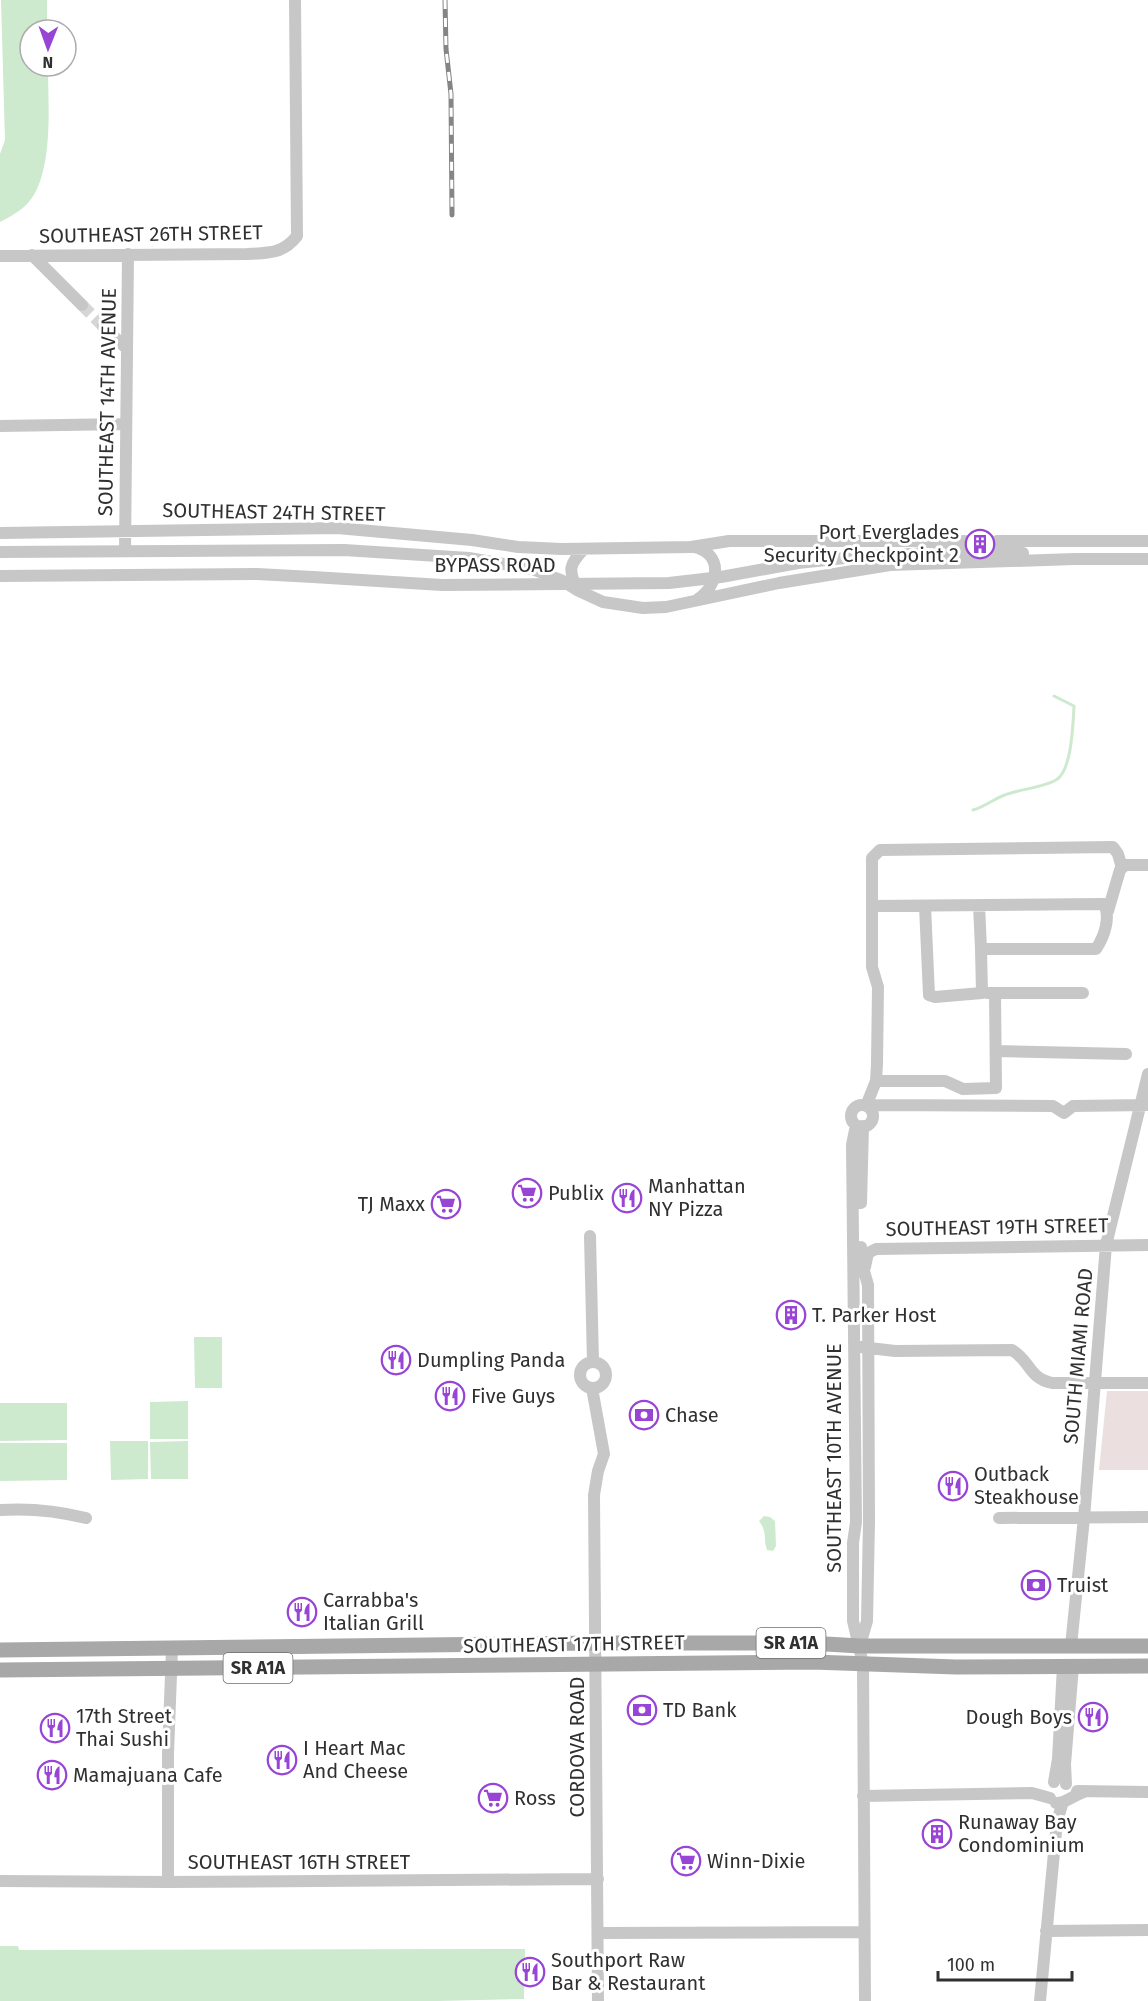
<svg xmlns="http://www.w3.org/2000/svg" width="1148" height="2001" viewBox="0 0 1148 2001" font-family="'Fira Sans',sans-serif">
  <rect width="100%" height="100%" fill="#fff"/>
  <path fill="#ebe0df" d="M1107,1391H1148V1470H1099Z"/>
  <path fill="#cde9ce" d="M1,0H47V30H30V66H48C48,104 55,180 24,207C17,213 8,218 0,222V154L5,140Z
    M194,1337H222V1388H195Z
    M188,1401V1439H150V1402Z
    M0,1403H67V1440L0,1441Z
    M110,1441H148V1479L111,1480Z
    M188,1441V1479H151L150,1442Z
    M0,1443H67V1480L0,1481Z
    M764,1516L770,1517L775,1521L776,1546L773,1551L767,1550C763,1538 768,1533 759,1521Z
    M0,1946H18L19,1950L525,1949L524,1999L438,2001H0Z"/>
  <g fill="none" stroke-linecap="round" stroke-linejoin="round">
    <path stroke="#cde9ce" stroke-width="3" d="M973,810C987,806 997,796 1011,793C1023,789 1044,787 1056,780C1072,771 1073,723 1074,706L1054,696"/>
    <path stroke="#d6d6d6" stroke-width="12" stroke-dasharray="12 6" stroke-linecap="butt" d="M82,305L103,326
      M963,541H997"/>
    <path stroke="#c7c7c7" stroke-width="12" d="M32,255L82,305
      M0,256L247,254C268,253 283,254 297,236L295,0
      M103,326L127,349
      M0,426L126,424
      M0,533L337,528L472,540L518,547L562,549L691,547L729,541H963
      M997,541H1148
      M694,547C724,554 719,585 698,599
      M125,551L128,254
      M0,552L344,550L469,558L532,569L561,580L577,590L603,602L643,608L666,607L779,583L890,565L1075,559H1148
      M948,552L1023,553
      M0,576L257,574L313,577
      M577,590C568,569 569,565 584,549
      M979,905L981,949
      M872,906L1104,904C1111,918 1104,937 1096,949H981L982,993L935,997L929,995L925,906
      M1108,911L1120,870L1125,865H1148
      M987,993H1083
      M996,1051L1126,1054
      M876,1081H945L963,1089L996,1088L995,993
      M851 1116a11 11 0 1 1 22 0a11 11 0 1 1-22 0Z
      M866,1106L876,1081L877,1064L878,987L872,967V858L880,850L1113,847L1118,854L1122,868
      M869,1107L875,1105L1053,1106L1064,1113L1073,1106L1147,1105
      M856,1125L852,1145L856,1522L853,1543V1621L863,1664L865,2001
      M861,1203L863,1126
      M590,1236L593,1362
      M865,1267L868,1253L876,1249L1148,1245
      M861,1347L895,1351L1012,1350C1030,1360 1028,1378 1052,1383H1148
      M580 1375a13 13 0 1 1 26 0a13 13 0 1 1-26 0Z
      M592,1388L604,1454L598,1471L594,1495L598,2001
      M0,1510C29,1508 58,1511 86,1518
      M999,1518L1148,1517
      M860,1645L867,1621L869,1522L868,1285L862,1264L861,1247
      M1071,1646L1084,1518L1106,1245L1148,1074
      M1054,1782L1058,1759L1063,1666
      M1066,1784L1065,1764L1073,1666
      M1077,1791L1148,1792
      M863,1796L1032,1793L1050,1798
      M1056,1803C1064,1804 1074,1795 1084,1792
      M0,1881L168,1882L598,1879
      M168,1882V1753L172,1649
      M1046,1931L1148,1930
      M598,1933L864,1932
      M1040,2001L1057,1821L1063,1802"/>
    <path stroke="#a8a8a8" stroke-width="15" d="M0,1650L596,1643H809L860,1646H1148
      M0,1670L812,1662L956,1667L1148,1666"/>
    <g stroke="#858585" stroke-width="5">
      <path id="rail" d="M445,0L446,49L451,94L452,215"/>
    </g>
    <use href="#rail" stroke="#fff" stroke-width="3" stroke-dasharray="9" stroke-linecap="butt"/>
    <path stroke="#c7c7c7" stroke-width="12" d="M313,577L442,585L669,583L721,577L798,563L854,557L948,552"/>
  </g>
  <defs>
    <g id="building-ring" transform="scale(1.5)"><circle r="9.5" fill="#fff" stroke="#9844d5" stroke-width="1.5"/><path d="M-4-6H4V6H1V3H-1V6H-4ZM-2.5-4.3h1.7v1.8h-1.7ZM.8-4.3h1.7v1.8H.8ZM-2.5-1h1.7V.8h-1.7ZM.8-1h1.7V.8H.8Z" fill="#9844d5"/></g>
    <g id="supermarket-ring" transform="scale(1.5)"><circle r="9.5" fill="#fff" stroke="#9844d5" stroke-width="1.5"/><path d="M-6-5.5h2.5l.6 2H6L4.5 2H-2.5L-4.4-4H-6ZM-1.5 3.2a1.3 1.3 0 1 0 .1 0ZM3 3.2a1.3 1.3 0 1 0 .1 0Z" fill="#9844d5"/></g>
    <g id="restaurant-ring" transform="scale(1.5)"><circle r="9.5" fill="#fff" stroke="#9844d5" stroke-width="1.5"/><path d="M-5-6h1v4h1v-4h1v4h1v-4h1v5L-1.5 .5V6h-2V.5L-5-1ZM5-6V6H3V1.5H1.5Q1.5-4 5-6Z" fill="#9844d5"/></g>
    <g id="bank-ring" transform="scale(1.5)"><circle r="9.5" fill="#fff" stroke="#9844d5" stroke-width="1.5"/><path d="M-6-4H6V4H-6ZM0-2.3a2.3 2.3 0 1 0 0 4.6a2.3 2.3 0 1 0 0-4.6Z" fill="#9844d5"/></g>
  </defs>
  <g fill-rule="evenodd">
    <use href="#building-ring" x="980" y="544"/>
    <use href="#supermarket-ring" x="527" y="1193"/>
    <use href="#restaurant-ring" x="627" y="1198"/>
    <use href="#supermarket-ring" x="446" y="1204"/>
    <use href="#building-ring" x="791" y="1315"/>
    <use href="#restaurant-ring" x="396" y="1360"/>
    <use href="#restaurant-ring" x="450" y="1396"/>
    <use href="#bank-ring" x="644" y="1415"/>
    <use href="#restaurant-ring" x="953" y="1486"/>
    <use href="#bank-ring" x="1036" y="1585"/>
    <use href="#restaurant-ring" x="302" y="1612"/>
    <use href="#bank-ring" x="642" y="1710"/>
    <use href="#restaurant-ring" x="1093" y="1717"/>
    <use href="#restaurant-ring" x="55" y="1728"/>
    <use href="#restaurant-ring" x="282" y="1760"/>
    <use href="#restaurant-ring" x="52" y="1775"/>
    <use href="#supermarket-ring" x="493" y="1798"/>
    <use href="#building-ring" x="937" y="1834"/>
    <use href="#supermarket-ring" x="686" y="1861"/>
    <use href="#restaurant-ring" x="530" y="1972"/>
  </g>
  <g text-anchor="middle" stroke-width="6" stroke-linejoin="round" paint-order="stroke">
    <g fill="#fff" stroke="#6e6e6e" stroke-width="1.5">
      <rect x="756.5" y="1628" width="69" height="30" rx="4.5"/>
      <rect x="223.5" y="1653" width="69" height="30" rx="4.5"/>
    </g>
    <g font-size="18" font-weight="bold" fill="#303030">
      <text x="791" y="1649">SR A1A</text>
      <text x="258" y="1674">SR A1A</text>
    </g>
    <g font-size="20" fill="#303030" stroke="#fff">
      <text transform="translate(151 234) rotate(-1)" y="7">SOUTHEAST 26TH STREET</text>
      <text transform="translate(107 402) rotate(-89)" y="7">SOUTHEAST 14TH AVENUE</text>
      <text transform="translate(274 512) rotate(1)" y="7">SOUTHEAST 24TH STREET</text>
      <text x="495" y="572">BYPASS ROAD</text>
      <text transform="translate(997 1227) rotate(-1)" y="7">SOUTHEAST 19TH STREET</text>
      <text transform="translate(1078 1356) rotate(-85)" y="7">SOUTH MIAMI ROAD</text>
      <text transform="translate(834 1458) rotate(-90)" y="7">SOUTHEAST 10TH AVENUE</text>
      <text transform="translate(574 1644) rotate(-1)" y="7">SOUTHEAST 17TH STREET</text>
      <text transform="translate(577 1747) rotate(-90)" y="7">CORDOVA ROAD</text>
      <text x="299" y="1869">SOUTHEAST 16TH STREET</text>
    </g>
    <g font-size="20" fill="#303030" stroke="#fff" text-anchor="start">
      <text x="959" y="539" text-anchor="end">Port Everglades<tspan x="959" dy="23">Security Checkpoint 2</tspan></text>
      <text x="648" y="1193">Manhattan<tspan x="648" dy="23">NY Pizza</tspan></text>
      <text x="548" y="1200">Publix</text>
      <text x="425" y="1211" text-anchor="end">TJ Maxx</text>
      <text x="812" y="1322">T. Parker Host</text>
      <text x="417" y="1367">Dumpling Panda</text>
      <text x="471" y="1403">Five Guys</text>
      <text x="665" y="1422">Chase</text>
      <text x="974" y="1481">Outback<tspan x="974" dy="23">Steakhouse</tspan></text>
      <text x="1057" y="1592">Truist</text>
      <text x="323" y="1607">Carrabba's<tspan x="323" dy="23">Italian Grill</tspan></text>
      <text x="663" y="1717">TD Bank</text>
      <text x="76" y="1723">17th Street<tspan x="76" dy="23">Thai Sushi</tspan></text>
      <text x="1072" y="1724" text-anchor="end">Dough Boys</text>
      <text x="303" y="1755">I Heart Mac<tspan x="303" dy="23">And Cheese</tspan></text>
      <text x="73" y="1782">Mamajuana Cafe</text>
      <text x="514" y="1805">Ross</text>
      <text x="958" y="1829">Runaway Bay<tspan x="958" dy="23">Condominium</tspan></text>
      <text x="707" y="1868">Winn-Dixie</text>
      <text x="551" y="1967">Southport Raw<tspan x="551" dy="23">Bar &amp; Restaurant</tspan></text>
    </g>
  </g>
  <g transform="translate(48 48) rotate(181)"><circle r="28" fill="#ffffff" stroke="#acacac" stroke-width="1.5"/>
  <path d="M0-4.5L10 22L0 15L-10 22Z" fill="#9844d5"/>
  <text y="-9" font-size="16" font-weight="bold" text-anchor="middle" fill="#303030">N</text>
  </g>
  <path d="M938 1971v9h134v-9" fill="none" stroke="#303030" stroke-width="3"/>
  <text x="947" y="1971" font-size="18" fill="#303030" stroke="#ffffff" stroke-width="4.5" paint-order="stroke">100 m</text>
</svg>
